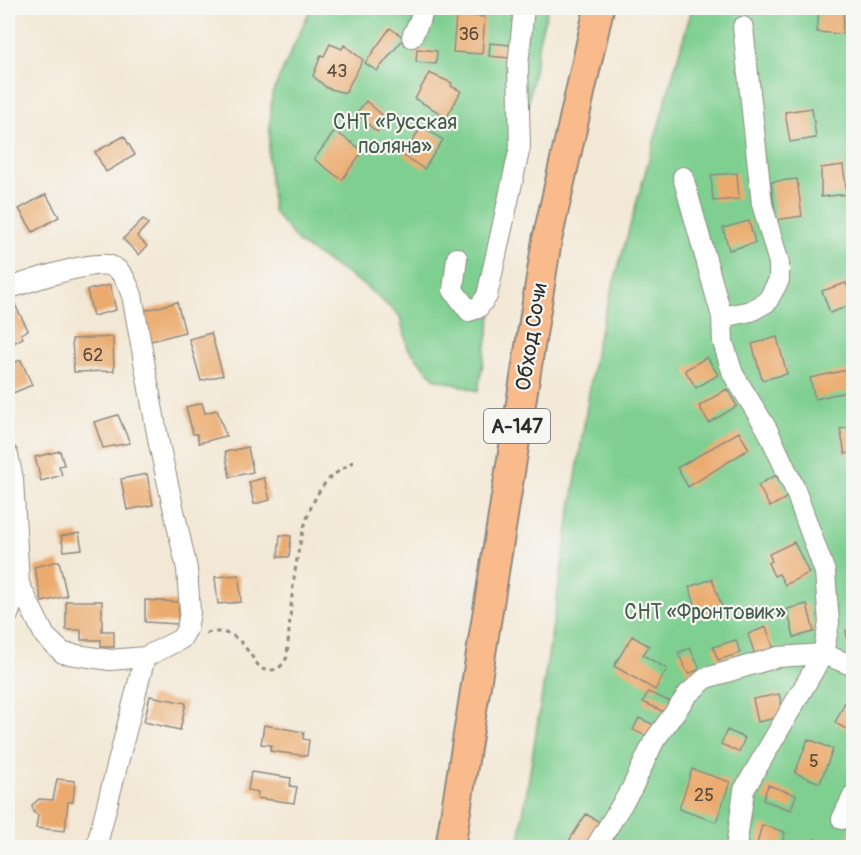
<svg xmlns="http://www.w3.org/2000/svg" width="861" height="855" viewBox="0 0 861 855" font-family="Pangolin,sans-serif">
  <rect width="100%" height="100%" fill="#f6f6f2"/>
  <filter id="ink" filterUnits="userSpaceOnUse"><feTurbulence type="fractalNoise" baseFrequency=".0167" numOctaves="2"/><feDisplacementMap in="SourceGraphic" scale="12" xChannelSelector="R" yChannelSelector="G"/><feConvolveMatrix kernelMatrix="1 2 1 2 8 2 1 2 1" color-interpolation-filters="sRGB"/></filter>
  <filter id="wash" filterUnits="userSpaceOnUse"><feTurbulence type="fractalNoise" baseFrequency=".008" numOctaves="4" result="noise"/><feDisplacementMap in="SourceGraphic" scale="24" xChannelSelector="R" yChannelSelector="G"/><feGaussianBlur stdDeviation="1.35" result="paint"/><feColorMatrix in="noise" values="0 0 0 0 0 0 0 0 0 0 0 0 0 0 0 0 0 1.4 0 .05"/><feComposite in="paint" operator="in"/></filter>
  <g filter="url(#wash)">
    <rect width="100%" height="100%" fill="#f3e8d5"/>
    <path fill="#7ecf90" stroke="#547d5e" stroke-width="1.5" d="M311,8H548L540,36L478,391L434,378L408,348L400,316L364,285L300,244L273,211L268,159L272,94Z
      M692,8H853V847L518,848L597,342Z"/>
    <g id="blocks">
      <path fill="#ebab6e" d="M819,8L844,9L842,34L817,32Z
        M456,15L485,17L482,54L453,52Z
        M390,28L404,38L377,71L365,63Z
        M490,43L510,45L509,58L489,56Z
        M330,44L342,49L344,45L363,60L345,93L327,88L313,76L321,55L324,56Z
        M417,49L437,51L436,64L416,62Z
        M429,73L452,83L451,86L461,91L447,117L415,99Z
        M366,101L387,119L377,132L356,114Z
        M812,108L816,138L790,142L785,112Z
        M422,126L443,140L424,169L403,155Z
        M335,131L363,151L342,180L314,159Z
        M124,136L135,155L106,172L95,152Z
        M843,165L847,194L821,197V168Z
        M737,173L739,199L713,201L711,175Z
        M797,179L802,216L776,220L771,182Z
        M46,194L59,217L33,232L19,209Z
        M143,219L148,224L137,236L147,246L139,255L123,239Z
        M749,221L755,243L729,250L723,228Z
        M846,283L854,304L830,313L822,291Z
        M110,285L116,310L93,316L87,290Z
        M11,297L28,330L21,334L23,338L10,345L8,340V299Z
        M177,302L185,332L151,341L143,311Z
        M211,333L223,375L201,381L189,339Z
        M113,337L114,371L74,372L72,339Z
        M777,337L787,374L762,380L752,344Z
        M707,357L718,375L696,388L685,370Z
        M21,360L32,385L8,395V365Z
        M851,369L854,390L815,399L810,378Z
        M727,389L737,406L709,423L699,406Z
        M202,403L205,413L217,410L226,436L199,443L197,434H193L186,407Z
        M118,415L130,443L103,448L94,422Z
        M854,426V452L845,454L840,429Z
        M739,432L749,449L688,487L677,468Z
        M248,447L253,472L230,477L225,452Z
        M60,451L64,465L59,466L62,475L41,481L35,457Z
        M147,474L153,505L127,510L121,479Z
        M776,475L788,497L770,507L758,485Z
        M264,478L270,500L254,504L249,482Z
        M79,533L82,549L64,551L61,536Z
        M280,535L291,536L289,557H278Z
        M794,542L809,573L785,585L779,574L774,576L768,563L772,561L769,554Z
        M59,561L67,596L42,602L34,567Z
        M239,575L241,602L218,604L215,577Z
        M712,579L723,610L700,618L689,587Z
        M145,600L179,602L178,624L145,622Z
        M66,601H102V631H114V647H101V640H81V630H66Z
        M807,604L814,632L794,637L787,609Z
        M766,627L774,649L755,655L748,634Z
        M846,630H854V660H849Z
        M632,636L649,646L643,655L667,669L655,690L614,666Z
        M736,640L740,653L718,660L713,647Z
        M690,648L700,669L688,674L678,653Z
        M648,692L671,702L666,713L643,702Z
        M779,694L784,716L758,722L753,699Z
        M150,696L186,703L180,730L144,722Z
        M848,696L854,698V733L835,723Z
        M639,718L659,727L653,739L633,730Z
        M264,725L304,732L303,739L309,740L307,756L270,751L271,745L261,744Z
        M727,730L745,738L739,752L721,744Z
        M808,739L833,749L820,783L795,773Z
        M692,769L730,782L716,822L679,809Z
        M251,772L291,778L290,786L297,787L294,803L257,798L258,792L248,790Z
        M57,779L75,781L73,802H68L65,831L36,828L38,815L33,812L32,805L39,799L53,800Z
        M768,785L796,795L791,810L763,800Z
        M586,814L603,824L588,848H572L567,844Z
        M853,821H854V844L846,841Z
        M762,825L785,832L781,848H756Z
        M815,839L836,847V848H811Z"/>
    </g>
  </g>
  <g filter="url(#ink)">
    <use href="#blocks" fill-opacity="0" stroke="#8f8a80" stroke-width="1.5"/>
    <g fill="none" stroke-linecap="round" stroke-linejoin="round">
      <g stroke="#8f8a80" stroke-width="22">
        <path id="minor" d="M412,37L425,8
          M683,177L722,317L723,342L733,374L767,429L794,487L825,572L829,623L823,654L744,790L736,848
          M457,258L453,290L469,311L478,308L487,296L520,147L518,66L524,8
          M8,289C26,282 95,259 111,266C124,271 127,284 132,295L159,444L187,569L190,612L187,629L181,639L145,657L110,660L63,653L45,636L19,584L13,479L8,455
          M722,317L751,311L767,302L779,280V263L762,204L743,27
          M8,615L19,584
          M842,819L854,794
          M96,848L145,657
          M595,848L632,788L654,741L688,694L706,678L778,657L823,654L854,666"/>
      </g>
      <g stroke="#8f8a80" stroke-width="32">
        <path id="highway" d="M450,848L547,240L599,8"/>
      </g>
      <path stroke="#8f8a80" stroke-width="3" stroke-dasharray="4.5 4.5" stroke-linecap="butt" d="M206,633C239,627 244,648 261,669C275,672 281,669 287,657C291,609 294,515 328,480C335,473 345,467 354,461"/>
      <use href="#minor" stroke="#fff" stroke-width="20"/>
      <use href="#highway" stroke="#fabb8c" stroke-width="28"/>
    </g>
  </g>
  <g text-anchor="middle" stroke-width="4.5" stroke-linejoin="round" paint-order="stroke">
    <g font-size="18" fill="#5b4b3c">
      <text x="469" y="40">36</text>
      <text x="337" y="77">43</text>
      <text x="93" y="361">62</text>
      <text x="814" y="767">5</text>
      <text x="704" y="801">25</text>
    </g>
    <rect fill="#f6f6f2" stroke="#686867" stroke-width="1.5" x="484" y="409" width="66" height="34" rx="4.5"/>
    <g font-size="20" font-weight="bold" fill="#2b2b2b">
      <text x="517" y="433">А-147</text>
    </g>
    <g font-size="21" fill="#445c49" stroke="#f6f6f2">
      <text x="395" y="129">СНТ «Русская<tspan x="395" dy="24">поляна»</tspan></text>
      <text x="705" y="619">СНТ «Фронтовик»</text>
    </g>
    <g font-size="21" fill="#2b2b2b" stroke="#f6f6f2">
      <text transform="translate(531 337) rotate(-81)" y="7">Обход Сочи</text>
    </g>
  </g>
  <rect width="861" height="855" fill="none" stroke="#f6f6f2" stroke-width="30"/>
</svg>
